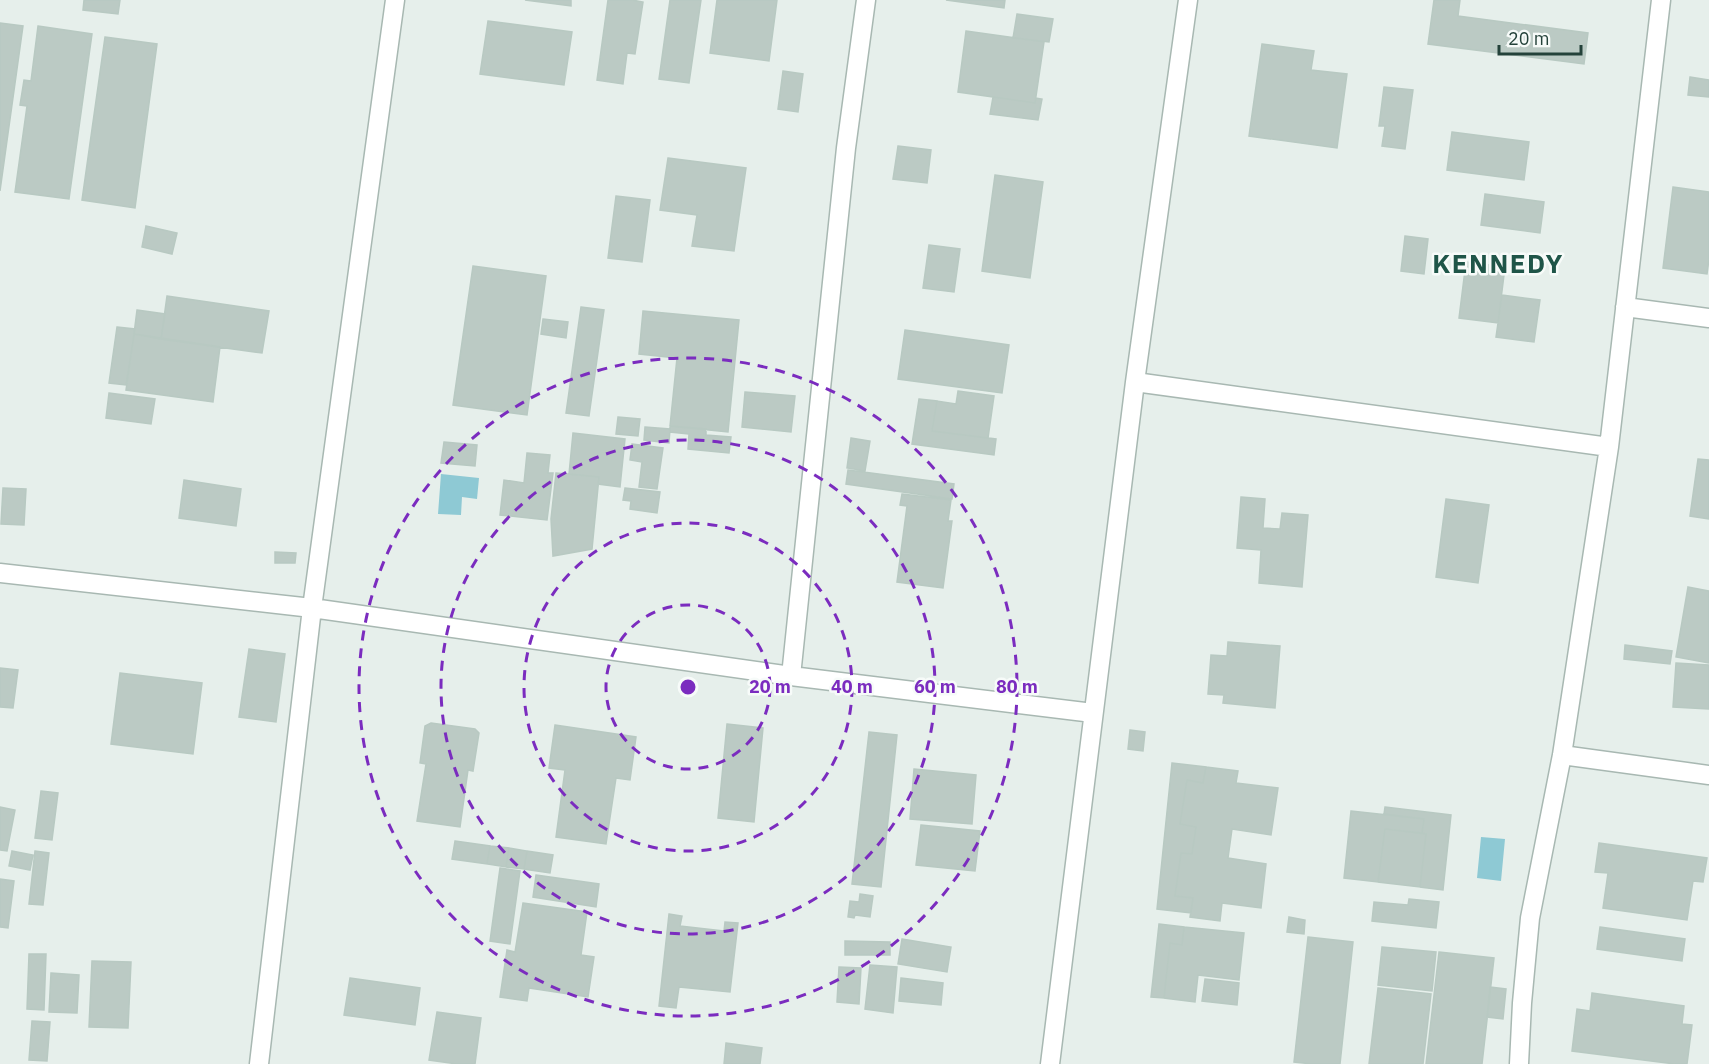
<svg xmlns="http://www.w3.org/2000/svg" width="1709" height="1064" viewBox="0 0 1709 1064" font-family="'IBM Plex Sans',sans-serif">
  <rect width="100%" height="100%" fill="#e6efeb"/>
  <path fill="#8ec9d4" d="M441,474L479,478L477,499L462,497L461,515L438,514Z
    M1481,837L1505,839L1501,881L1477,878Z"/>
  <path fill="#bbcac4" stroke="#b8c9c2" stroke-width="1.5" d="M84,0H120L118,14L83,10Z
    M525,0H571V6Z
    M608,0H632L643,2L635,54L627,53L623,84L597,80Z
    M670,0H701L689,83L659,79Z
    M717,0H777L769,61L710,53Z
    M946,0H1005L1004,8Z
    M1434,0H1460L1458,16L1588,33L1584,64L1428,44Z
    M1017,14L1053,19L1049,42L1013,38Z
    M488,21L572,32L564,85L480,74Z
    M0,23L23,26L0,191Z
    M38,26L92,34L69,199L15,192L27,106L20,105L24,80L31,81Z
    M966,31L1044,42L1035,103L958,92Z
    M105,37L157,44L135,208L82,200Z
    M1262,44L1314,51L1311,70L1347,74L1337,148L1249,136Z
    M783,71L803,74L798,112L778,109Z
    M1690,77L1709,80V97L1688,95Z
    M1384,87L1413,90L1405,149L1382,146L1385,126H1379Z
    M993,97L1035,103L1036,98L1042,99L1038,120L990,114Z
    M1452,132L1529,142L1524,180L1447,170Z
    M898,146L931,150L927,183L893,179Z
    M668,158L746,168L734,251L692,246L697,215L660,210Z
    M995,175L1043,182L1030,278L982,271Z
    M1673,187L1709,192V259L1707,274L1663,268Z
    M1485,194L1544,202L1540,233L1481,225Z
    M616,196L650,200L642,262L608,258Z
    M146,226L177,233L172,254L142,247Z
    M1405,236L1428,239L1424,274L1401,271Z
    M929,245L960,249L954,292L923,288Z
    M1466,262L1505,267L1498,323L1459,318Z
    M473,266L546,276L527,415L453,405Z
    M1502,295L1540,300L1534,342L1496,337Z
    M167,296L269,311L262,353L161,339Z
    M581,307L604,310L589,416L566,413Z
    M137,310L165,314L161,339L134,334Z
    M643,311L739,320L728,432L670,426L677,358L639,354Z
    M543,319L568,322L566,338L541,334Z
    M117,327L135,329L126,385L109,383Z
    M905,330L1009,345L1002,393L898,379Z
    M134,334L220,347L213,402L126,390Z
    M958,391L994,396L988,438L932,431L937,401L956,404Z
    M745,392L795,396L791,432L742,427Z
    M109,393L155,399L151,424L106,418Z
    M919,399L937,401L932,431L996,439L994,455L912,444Z
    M618,417L640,419L638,436L616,434Z
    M670,426L706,429V435L731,437L729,453L688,449L689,434L670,432Z
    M645,427L670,429L669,443L644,440Z
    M573,433L625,439L620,487L598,484L599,477L569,474Z
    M851,438L870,441L865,471L847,468Z
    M444,442L477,445L475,466L441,463Z
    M632,444L663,448L657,489L639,487L642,462L630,460Z
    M527,453L550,455L548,473H553L547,520L500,515L504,480L524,483Z
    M1698,459L1709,460V519L1690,516Z
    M848,470L954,484L952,499L846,484Z
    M556,473L599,477L592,549L553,556L551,519Z
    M184,480L241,489L236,526L179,518Z
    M3,488L26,489L24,525L1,524Z
    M625,488L660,492L657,513L630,509L631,501L623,500Z
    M902,494L951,500L948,521H952L943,588L897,582L907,506L900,505Z
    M1241,497L1265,499L1263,528L1280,529L1282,513L1308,515L1302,587L1259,583L1261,550L1237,548Z
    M1446,499L1489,505L1478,583L1436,577Z
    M275,552L296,553L295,563H275Z
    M1688,587L1709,591V663L1676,657Z
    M1228,642L1280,646L1275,708L1223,703L1224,695L1208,694L1211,655L1227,656Z
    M1625,645L1672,651L1670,664L1624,659Z
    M249,649L285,654L276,722L239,717Z
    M1676,663L1709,665V709L1673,707Z
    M0,668L18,670L13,708L0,707Z
    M120,673L202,683L193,754L111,744Z
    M431,723L475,729L479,733L473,771L468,770L460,827L417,821L426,764L420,763L425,726Z
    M727,724L763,728L754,822L718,818Z
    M555,725L636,737L630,780L616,778L606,844L556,837L565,770L549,768Z
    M1130,730L1145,732L1143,751L1128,749Z
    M869,732L897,735L881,887L852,884Z
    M1172,763L1206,767L1203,783L1187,780L1180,824L1196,827L1192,854L1181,853L1175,896L1193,898L1191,913L1157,909Z
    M1206,767L1238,771L1236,783L1278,788L1271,835L1232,829L1228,858L1266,864L1261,908L1222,903L1220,921L1190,917L1193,898L1175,896L1181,853L1192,854L1196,827L1180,824L1187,780L1203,783Z
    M914,769L976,775L972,824L910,819Z
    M41,791L58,793L52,840L35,838Z
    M0,807L15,810L7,851L0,850Z
    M1385,807L1451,815L1443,890L1420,887L1426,834L1422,833L1424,819L1384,814Z
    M1351,811L1424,819L1422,833L1385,829L1378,882L1344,878Z
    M921,825L980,831L975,871L916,865Z
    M1385,829L1426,834L1420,887L1378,882Z
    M455,841L490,846L487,864L452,859Z
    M1599,843L1707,858L1703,882L1693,881L1687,920L1603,908L1608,873L1595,872Z
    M490,846L509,848L506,867L487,864Z
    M509,848L527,851L524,869L506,867Z
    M12,851L33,855L30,870L9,866Z
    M35,851L49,853L43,905L29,904Z
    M527,851L553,855L550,873L524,869Z
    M500,868L520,871L510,944L490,941Z
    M536,875L599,884L596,907L533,897Z
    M0,879L14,881L8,928L0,927Z
    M860,894L873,896L870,917L855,915L854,918L848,917L850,901L859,902Z
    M1409,899L1439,902L1436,928L1372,921L1374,902L1408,905Z
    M523,903L587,912L581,955L594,957L588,997L529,988L527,1001L500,997L507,950L515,952Z
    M669,914L682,916L680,926L724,931L725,922L738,923L730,992L679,987L676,1008L659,1006Z
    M1289,917L1305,920L1304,934L1287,932Z
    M1159,924L1184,927L1182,945L1170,943L1164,998L1151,997Z
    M1184,927L1244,933L1239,980L1198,975L1195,1002L1164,998L1170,943L1182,945Z
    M1600,927L1685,939L1682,961L1597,949Z
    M1308,937L1353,942L1340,1064H1312L1294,1062Z
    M902,939L951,947L947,972L898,964Z
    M845,941L890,942V955H845Z
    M1382,947L1436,952L1432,991L1378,985Z
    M1439,952L1494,958L1482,1064H1426Z
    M29,954H46L44,1010L27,1009Z
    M92,961L131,962L128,1028L89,1027Z
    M870,965L897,967L893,1013L865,1009Z
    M839,967L861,968L859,1004L837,1002Z
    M51,973L79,975L77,1013L49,1012Z
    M350,978L420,988L415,1025L344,1015Z
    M901,978L943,983L941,1005L899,1001Z
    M1205,979L1239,983L1237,1005L1202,1001Z
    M1490,987L1506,989L1503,1019L1487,1017Z
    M1378,988L1431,994L1423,1064H1369Z
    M1592,993L1684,1006L1682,1024L1692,1025L1687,1064H1675L1572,1051L1577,1009L1590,1011Z
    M437,1012L481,1018L475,1064H457L429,1060Z
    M32,1021L50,1022L47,1061L29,1060Z
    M726,1043L762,1048L760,1064H724Z"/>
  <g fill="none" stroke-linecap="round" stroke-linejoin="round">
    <g stroke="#a8b8b2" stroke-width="21">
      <path id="minor" d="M1625,307L1709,318
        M1135,382L1609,447
        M0,573L312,608L791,676L1093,713
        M791,676L846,148L866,0
        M1562,755L1709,775
        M259,1064L312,608L395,0
        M1050,1064L1135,382L1188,0
        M1519,1064L1522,1003L1530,918L1562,755L1609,447L1661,0"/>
    </g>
    <use href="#minor" stroke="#fff" stroke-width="18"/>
  </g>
  <g fill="none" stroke="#7b2cbf" stroke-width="3" stroke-dasharray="10 8">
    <circle cx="688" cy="687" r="82"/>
    <circle cx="688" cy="687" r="164"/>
    <circle cx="688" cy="687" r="247"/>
    <circle cx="688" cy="687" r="329"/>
  </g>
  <g text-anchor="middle" stroke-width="5" stroke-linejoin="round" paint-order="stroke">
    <g font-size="26" font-weight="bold" letter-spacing="1.5" fill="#1f5548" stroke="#f7fbf9">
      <text x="1498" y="273">KENNEDY</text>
    </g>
  </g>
  <circle cx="688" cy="687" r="9" fill="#7b2cbf" stroke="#f7fbf9" stroke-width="3"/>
  <g font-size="18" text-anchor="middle" font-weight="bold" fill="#7b2cbf" stroke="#f7fbf9" stroke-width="5" stroke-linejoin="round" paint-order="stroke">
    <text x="770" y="693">20 m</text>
    <text x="852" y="693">40 m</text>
    <text x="935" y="693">60 m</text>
    <text x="1017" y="693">80 m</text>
  </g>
  <path d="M1499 45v9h82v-9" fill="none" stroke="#24423a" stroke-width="3"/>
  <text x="1508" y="45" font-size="18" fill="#24423a" stroke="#f7fbf9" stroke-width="4.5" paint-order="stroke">20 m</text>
</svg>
